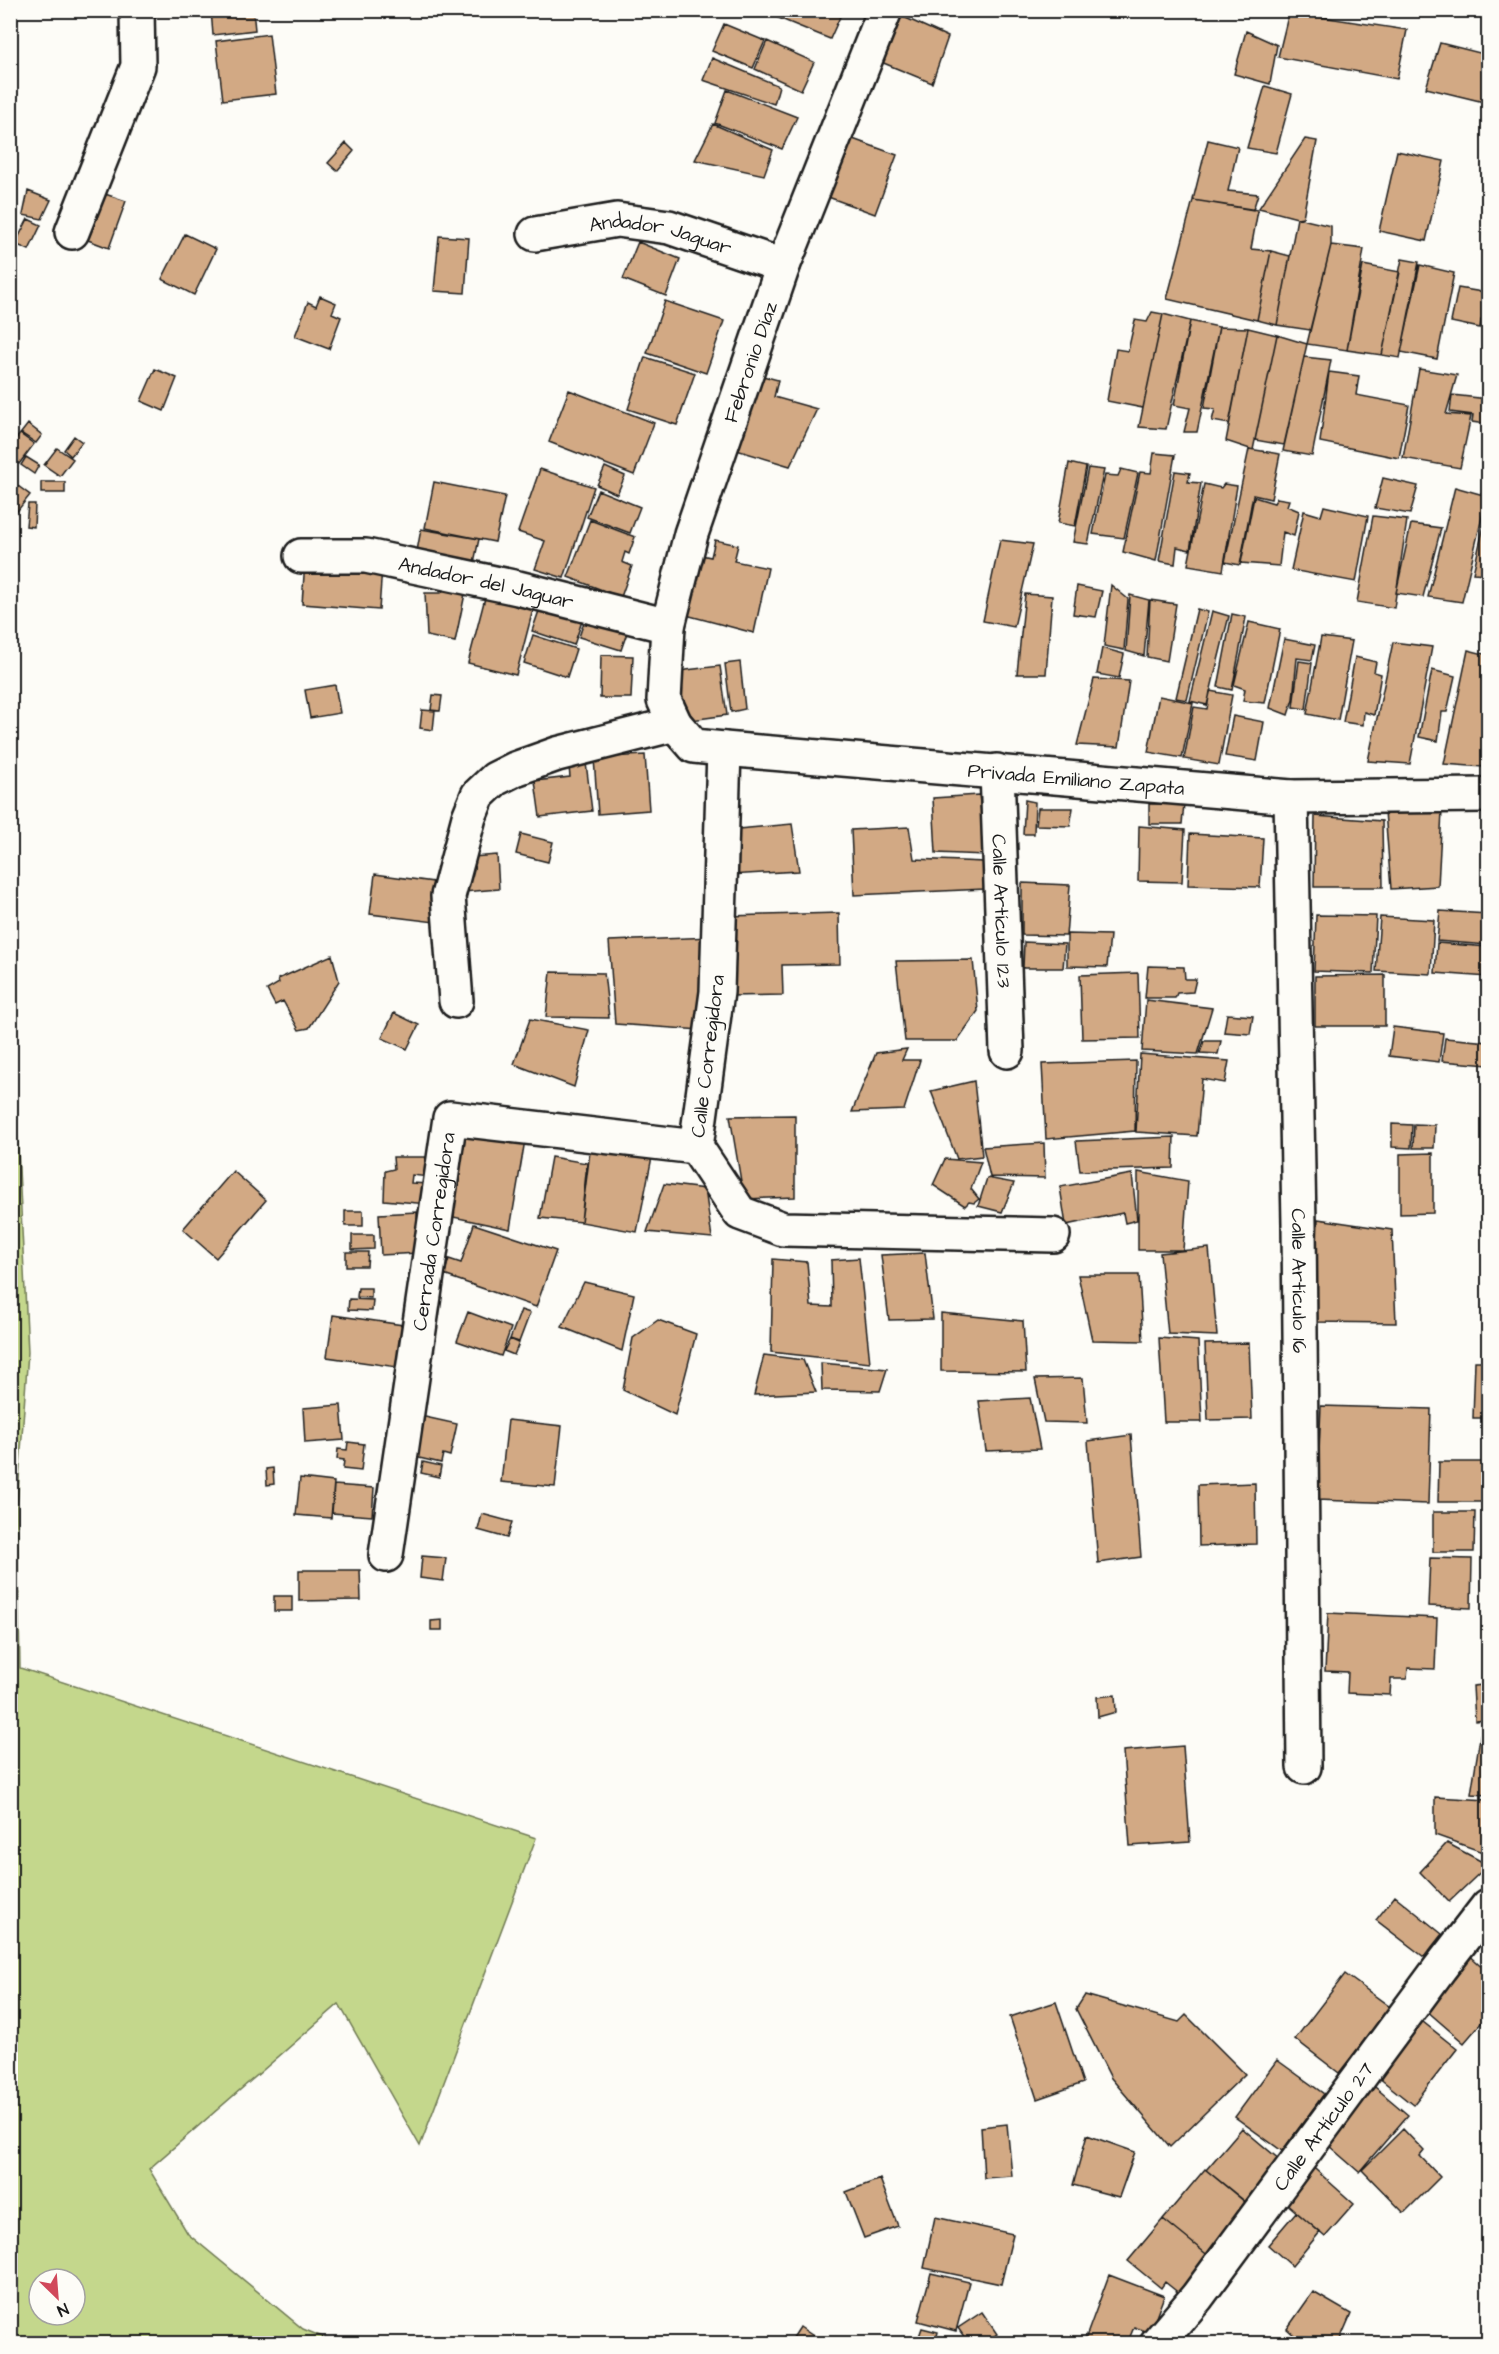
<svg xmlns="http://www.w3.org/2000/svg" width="1499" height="2354" viewBox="0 0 1499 2354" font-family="'Architects Daughter',sans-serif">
  <rect width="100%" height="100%" fill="#fdfcf7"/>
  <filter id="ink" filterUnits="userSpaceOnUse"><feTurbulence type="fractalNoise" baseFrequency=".0167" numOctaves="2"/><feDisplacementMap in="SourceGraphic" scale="12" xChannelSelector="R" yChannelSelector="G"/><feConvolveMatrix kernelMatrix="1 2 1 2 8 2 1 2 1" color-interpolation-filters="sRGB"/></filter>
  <g filter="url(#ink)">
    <path fill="#c4d78c" stroke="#707a54" stroke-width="1.5" fill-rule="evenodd" d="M10,986L28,1352L17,1507L20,1668L536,1838L420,2146L339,2004L149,2169L188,2234L303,2329L337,2343H11ZM39,2279H75V2315H39Z"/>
    <path fill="#d2a984" stroke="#1c1c1c" stroke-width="1.5" d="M211,10H253L255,30L213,35Z
      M759,10H843L830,39Z
      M888,10L948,37L932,83L869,57Z
      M1289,12L1407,30L1397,79L1278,57Z
      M724,24L765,41L753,68L712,51Z
      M1246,31L1277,45L1270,84L1234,74Z
      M269,34L276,94L223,100L216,41Z
      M767,41L814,62L801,90L755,69Z
      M1440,43L1488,55V103L1426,88Z
      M712,58L779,86L774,104L703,80Z
      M1265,86L1292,94L1276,153L1247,148Z
      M727,90L797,117L782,149L715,123Z
      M713,124L773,150L764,175L695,160Z
      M839,134L897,155L875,214L817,193Z
      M1305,139L1317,141L1303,217L1297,218L1259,208Z
      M1208,140L1238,147L1228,191L1258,194L1253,210L1193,200Z
      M346,143L354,151L337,171L328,163Z
      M1397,151L1444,161L1426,241L1379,231Z
      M28,191L51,200L42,219L23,215Z
      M105,194L126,201L109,248L88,240Z
      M1193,200L1258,210L1251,249L1271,251L1257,320L1167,299Z
      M1297,218L1331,226V245L1310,330L1277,325Z
      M28,219L41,225L29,250L15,244Z
      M185,234L216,249L194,295L162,279Z
      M439,236L469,238L465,293L434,291Z
      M638,242L680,259L666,296L623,279Z
      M1331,245L1364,249L1347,350L1307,344Z
      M1271,251L1290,256L1277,325L1257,320Z
      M1402,259L1419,262L1400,358L1382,355Z
      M1363,265L1400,272L1382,355L1347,350Z
      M1420,265L1454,273L1437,359L1401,352Z
      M1458,288L1488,293L1487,321L1481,320L1480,328L1451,322Z
      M320,296L336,303L332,313L341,317L329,349L295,336L308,302L316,306Z
      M665,301L724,321L706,373L647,353Z
      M1152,312L1163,314L1143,408L1107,401L1116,349L1128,351L1135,320L1147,322Z
      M1163,314L1190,321L1166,429L1139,427Z
      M1190,321L1219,327L1197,432H1184L1190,408L1174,405Z
      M1219,327L1248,328L1229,424L1212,421L1215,409L1204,408Z
      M1248,328L1277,335L1253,450L1226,441Z
      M1277,335L1307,344L1284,445L1255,440Z
      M645,357L695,373L677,425L628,409Z
      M1304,357L1331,360L1312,456L1283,451Z
      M155,369L177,378L164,411L141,401Z
      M1419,369L1457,375L1446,414L1471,416L1460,468L1403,458Z
      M1329,372L1359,376L1356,395L1409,405L1399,458L1320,442Z
      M759,375L778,380L774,397L817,409L790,466L723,446Z
      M569,390L654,423L634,475L549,442Z
      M1452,395L1488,399L1485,424L1472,422L1473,415L1450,412Z
      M28,424L42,435L36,443L21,433Z
      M20,434L34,444L19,464L10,458V446Z
      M74,436L82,442L71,456L64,450Z
      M57,448L73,459L60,476L44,465Z
      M1249,449L1280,454L1271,499L1253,495L1240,565L1225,562Z
      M1154,453L1175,455L1156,561L1123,552L1140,472L1151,473Z
      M26,457L39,465L34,474L21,465Z
      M1069,463L1086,467L1075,526L1058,523Z
      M605,467L625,476L617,494L597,485Z
      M1088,468L1104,470L1088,544L1073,542Z
      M540,469L594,487L564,578L535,569L545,541L518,532Z
      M1121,469L1138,473L1124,538L1093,534L1105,475L1118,476Z
      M1175,471L1190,473L1188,482L1201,483L1190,550L1177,547L1175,564L1159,561Z
      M1383,478L1418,486L1410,514L1375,508Z
      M10,480L30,495L10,520Z
      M41,482H65V493H41Z
      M434,482L505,496L495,542L425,528Z
      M1204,484L1221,488L1224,484L1237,486L1223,571L1188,565Z
      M1455,487L1487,496L1462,602L1428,597Z
      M598,490L640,507L630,533L587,517Z
      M1254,497L1274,503L1277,498L1289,500L1287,506L1299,511L1294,536L1283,532L1279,566L1241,563Z
      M28,504H35L34,527L26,526Z
      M1324,506L1368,516L1356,582L1291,570L1304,511L1321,516Z
      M1488,508V574L1473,573Z
      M1373,516L1407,520L1394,608L1357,602Z
      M590,520L635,537L629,554L625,552L622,562L632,566L621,597L568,577Z
      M1411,524L1441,528L1423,597L1396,593Z
      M421,529L479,539L472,572L415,562Z
      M715,540L738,545L734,561L768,568L754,633L686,615L696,554L711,557Z
      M1000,540L1033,544L1014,627L983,621Z
      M305,561L382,567L379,610L302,604Z
      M452,581L467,584L455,642L427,636L425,593H441Z
      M1111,585L1128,599L1124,650L1104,646Z
      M1077,586L1102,591L1096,617L1073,614Z
      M486,594L534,606L516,675L468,663Z
      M1025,594L1052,596L1046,674H1017Z
      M1130,595L1149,600L1144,656L1126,651Z
      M1150,600L1176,604L1167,661L1147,657Z
      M541,605L583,618L574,645L532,631Z
      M1197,609L1208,612L1187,700L1176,698Z
      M1212,611L1229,616L1207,705L1190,701Z
      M1232,614L1246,617L1232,690L1218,687Z
      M586,616L628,630L621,650L579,637Z
      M1249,622L1280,629L1265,703L1243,701L1245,689L1234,685Z
      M533,635L576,649L567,677L524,663Z
      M1321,637L1352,641L1338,720L1307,714Z
      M1284,639L1315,645L1312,660L1297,658L1293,699L1288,715L1270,708Z
      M1393,642L1432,647L1410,764L1368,761Z
      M1102,648L1124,654L1119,678L1097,674Z
      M1468,650L1488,655V741L1483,767L1444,764Z
      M601,655L633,656L631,698H600Z
      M1355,657L1376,662L1374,672L1381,674L1374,715L1364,712L1363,725L1343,722Z
      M1299,661L1312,663L1306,709L1293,707Z
      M740,662L745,709L731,712L725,664Z
      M720,666L727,715L684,721L678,671Z
      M1432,670L1455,676L1447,712H1442L1438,741L1419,737Z
      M1094,679L1129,681L1119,747L1077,745Z
      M335,685L340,713L310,718L305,690Z
      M1210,691L1232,695L1219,765L1184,759L1194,707L1207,709Z
      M433,695L442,696L440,711L431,710Z
      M1159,696L1193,703L1182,758L1148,752Z
      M422,710L435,711L433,730L420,728Z
      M1233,716L1264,722L1257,761L1225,756Z
      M585,755L592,811L540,817L535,781L570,777L568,756Z
      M645,755L649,810L598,814L594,758Z
      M979,795L986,855L936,853L933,798Z
      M1025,800L1035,802L1034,834H1023Z
      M1149,804H1184L1182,824H1149Z
      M1486,806H1488V848H1485Z
      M1038,808H1073L1070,826L1036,825Z
      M1385,811H1442L1438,886L1391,889Z
      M1315,816L1382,821L1383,887H1314Z
      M792,824L799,871L730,875L727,830Z
      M1139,826L1185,830L1182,882L1138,881Z
      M909,827L914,859L984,862L985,889L854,895L851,830Z
      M521,834L553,842L548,862L516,854Z
      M1190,834L1263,838L1260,887L1188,885Z
      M1486,852H1488V890H1485Z
      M497,855L499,889L463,892L460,858Z
      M375,874L448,884L443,923L370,914Z
      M1022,883L1070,885L1066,936L1022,935Z
      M1440,911L1488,914V945L1437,941Z
      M839,913L840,964L782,965L783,995L730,996L729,916Z
      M1316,915L1376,916L1373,973L1314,971Z
      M1380,917L1434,920L1431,974L1376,971Z
      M1067,934L1110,935L1107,967L1067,966Z
      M713,937L701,1030L615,1024L609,941Z
      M1024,942L1065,944L1063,968H1023Z
      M1437,943L1488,947V977L1435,973Z
      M332,955L339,981L309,1028L299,1030L283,1001L275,1005L267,990L279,983L278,979Z
      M973,960L978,1011L957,1041H905L896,961Z
      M1148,966L1184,967L1185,979H1196L1193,992L1177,993L1175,998H1145Z
      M551,972L604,973L609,1018L546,1017Z
      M1138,973L1140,1038L1082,1039L1080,975Z
      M1385,975V1026H1315V976Z
      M1146,1000L1212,1008L1198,1054L1142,1051Z
      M394,1013L419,1025L407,1049L382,1038Z
      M1227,1014L1253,1016L1250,1034L1224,1032Z
      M530,1019L589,1030L574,1087L514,1064Z
      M1393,1027L1443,1033L1439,1062L1389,1056Z
      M1445,1038L1488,1042V1065L1442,1061Z
      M1204,1041H1221L1218,1054L1200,1053Z
      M907,1049L902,1060H920L904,1110L852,1112L876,1053Z
      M1140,1054L1229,1061L1225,1083L1202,1079L1197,1136L1136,1132Z
      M1136,1061L1135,1131L1046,1139L1042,1064Z
      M974,1081L982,1156L957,1159L931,1091Z
      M795,1115V1197L744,1199L730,1116Z
      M1392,1124L1412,1125L1411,1148L1392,1147Z
      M1414,1124L1435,1125L1434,1148H1413Z
      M489,1128L526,1134L510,1229L444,1215L453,1136L487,1139Z
      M1174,1137L1173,1168L1080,1171L1076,1141Z
      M1044,1143L1045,1178L990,1177L983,1147Z
      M591,1144L653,1152L637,1232L581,1222Z
      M1433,1153V1213L1400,1214V1154Z
      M393,1157H430L429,1177L412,1175L411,1183L429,1184L428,1204L384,1200L385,1171L394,1169Z
      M551,1157L587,1163L581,1222L540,1218Z
      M945,1159L981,1162L971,1189L979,1199L974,1203L969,1202L965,1206L933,1185Z
      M233,1171L266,1200L216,1258L183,1229Z
      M1138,1172L1188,1181L1183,1250H1138Z
      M1132,1174L1137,1220L1125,1223L1123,1213L1066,1225L1060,1187Z
      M987,1178L1014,1183L1002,1212L978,1206Z
      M664,1184L705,1189L712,1238L647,1232Z
      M345,1211H363V1226H345Z
      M417,1212L419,1253L381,1255L379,1214Z
      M1318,1219L1392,1230L1396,1323L1314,1322Z
      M474,1224L556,1251L536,1307L444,1275L449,1259L461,1263Z
      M352,1235H374V1249L352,1250Z
      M1209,1248L1217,1336L1168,1334L1160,1253Z
      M346,1252H368L367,1266H346Z
      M925,1253L933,1319L889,1320L881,1255Z
      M859,1258L870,1363L771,1352L773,1259L807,1262L811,1306L832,1307L831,1260Z
      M1078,1275H1139L1143,1341L1092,1340Z
      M584,1282L634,1294L622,1351L562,1327Z
      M358,1288H371V1298L357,1297Z
      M349,1299L373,1300L372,1311L348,1310Z
      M521,1310L530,1313L519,1342L510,1339Z
      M468,1312L511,1328L501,1356L457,1341Z
      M941,1313L1023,1321L1026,1372L941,1371Z
      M333,1315L410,1326L404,1368L327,1357Z
      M658,1320L696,1334L675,1415L623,1390L633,1338Z
      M1159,1338L1198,1341L1202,1422H1164Z
      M510,1339L519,1343L514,1355L504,1351Z
      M1249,1343L1252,1419L1208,1420L1205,1344Z
      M764,1355L803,1360L816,1392L754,1395Z
      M1475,1361H1488V1418H1473Z
      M821,1363L887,1369L880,1391L822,1390Z
      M1083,1378L1087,1423L1044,1422L1035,1379Z
      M1030,1398L1040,1449L986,1451L979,1401Z
      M341,1405L344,1440L305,1443L303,1408Z
      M1321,1406L1431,1409L1428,1504L1317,1500Z
      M416,1415L457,1424L450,1456L443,1454L441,1463L406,1455Z
      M508,1420L562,1426L555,1487L501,1482Z
      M1131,1435L1141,1557L1098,1563L1088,1441Z
      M348,1442L364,1444L361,1471L343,1469L344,1460L337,1459L338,1449L347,1450Z
      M423,1462L441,1466L439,1477L421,1473Z
      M1439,1462H1488V1502H1438Z
      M273,1468L274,1484L267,1485L266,1469Z
      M300,1478L334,1482L331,1518L296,1515Z
      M1255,1483L1256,1544L1199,1546L1198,1485Z
      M334,1485L374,1488L372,1516L332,1513Z
      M1433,1512H1475L1474,1552H1433Z
      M482,1514L512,1522L507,1538L478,1530Z
      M422,1556L446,1558L443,1581L420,1578Z
      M1430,1558L1472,1559L1471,1608L1428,1606Z
      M299,1570H360L361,1600L299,1601Z
      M274,1596H292V1611H274Z
      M1328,1613L1437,1618L1435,1669L1408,1668L1407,1679H1391L1390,1695L1347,1693L1348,1672L1325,1671Z
      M442,1620V1630H431V1621Z
      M1488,1670V1720L1475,1721L1473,1686L1483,1685L1482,1671Z
      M1115,1695L1116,1712L1098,1717L1097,1697Z
      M1482,1725H1488V1795L1471,1794Z
      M1183,1746L1190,1842L1130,1846L1123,1751Z
      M1435,1797L1488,1800V1854L1435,1835Z
      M1447,1843L1488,1865L1449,1902L1420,1872Z
      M1395,1896L1442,1934L1424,1957L1376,1920Z
      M1465,1951L1488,1972V2015L1464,2043L1419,2004Z
      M1345,1974L1390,2007L1339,2073L1295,2039Z
      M1085,1995L1179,2022L1186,2015L1245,2074L1170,2147L1111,2078L1076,2009Z
      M1056,2002L1083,2083L1037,2099L1010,2017Z
      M1413,2014L1457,2049L1413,2105L1369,2070Z
      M1277,2060L1324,2094L1282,2151L1235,2117Z
      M1369,2082L1408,2115L1359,2172L1321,2139Z
      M1007,2124L1012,2176L984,2178L981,2127Z
      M1242,2128L1280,2160L1245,2202L1206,2170Z
      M1403,2129L1424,2151L1420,2156L1440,2177L1404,2213L1362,2170Z
      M1087,2135L1135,2152L1119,2197L1073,2185Z
      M1306,2161L1354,2204L1325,2237L1276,2194Z
      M1205,2169L1252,2207L1210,2257L1163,2219Z
      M880,2179L898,2226L864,2238L846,2192Z
      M1296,2212L1320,2232L1292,2266L1268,2245Z
      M935,2217L1013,2234L1001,2284L924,2268Z
      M1163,2219L1210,2257L1180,2294L1165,2282L1161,2288L1128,2261Z
      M931,2273L969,2282L956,2331L918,2321Z
      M1109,2275L1164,2296L1150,2333L1134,2327L1127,2344H1094L1085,2340Z
      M1313,2292L1351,2314L1338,2344H1304L1287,2329Z
      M982,2312L997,2334L983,2344H969L958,2328Z
      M800,2327L825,2344H789Z
      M922,2328L938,2332L935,2344L917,2342Z"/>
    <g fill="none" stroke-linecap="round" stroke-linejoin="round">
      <g stroke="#1c1c1c" stroke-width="38">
        <g id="street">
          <path id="s1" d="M885,10L783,266L691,534L668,626L664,700L675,724L694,746L724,749L1291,797L1488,795"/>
          <path d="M72,232L138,66L137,10"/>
          <path id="s2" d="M535,234L617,220L669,227L783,266"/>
          <path id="s3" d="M301,556H366L518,588L668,626"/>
          <path d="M724,749L717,992L696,1147L740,1213L783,1229L1053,1235"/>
          <path id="s4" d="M997,771L1007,1051"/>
          <path id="s5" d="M1291,797L1299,1224L1304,1767"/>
          <path d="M456,1001L448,896L469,817L478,795L495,779L515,769L557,754L675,724"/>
          <path id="s6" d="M386,1555L450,1118L696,1147"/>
          <path id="s7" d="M1157,2344L1197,2297L1440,1968L1488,1906"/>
        </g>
      </g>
      <use href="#street" stroke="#fdfcf7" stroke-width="33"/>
    </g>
  </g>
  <g text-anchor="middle" stroke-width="4.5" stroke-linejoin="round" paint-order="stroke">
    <g font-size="20" fill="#1c1c1c" stroke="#fdfcf7">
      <text dy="7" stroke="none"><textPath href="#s2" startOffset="128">Andador Jaguar</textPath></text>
      <text transform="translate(750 362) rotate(-71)" y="7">Febronio Díaz</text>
      <text dy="7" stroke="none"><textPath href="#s3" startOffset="188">Andador del Jaguar</textPath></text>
      <text dy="7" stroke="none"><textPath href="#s1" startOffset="1167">Privada Emiliano Zapata</textPath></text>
      <text dy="7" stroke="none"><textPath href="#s4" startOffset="140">Calle Artículo 123</textPath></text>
      <text transform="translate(707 1056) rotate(-83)" y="7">Calle Corregidora</text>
      <text dy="7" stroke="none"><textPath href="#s6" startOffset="327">Cerrada Corregidora</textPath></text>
      <text dy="7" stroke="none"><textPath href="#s5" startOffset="484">Calle Artículo 16</textPath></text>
      <text dy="7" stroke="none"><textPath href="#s7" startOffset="274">Calle Artículo 27</textPath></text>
    </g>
  </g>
  <rect width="1499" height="2354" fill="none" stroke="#fdfcf7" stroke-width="36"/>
  <rect x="18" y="18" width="1463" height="2318" fill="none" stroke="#1c1c1c" stroke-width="2" filter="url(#ink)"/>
  <g transform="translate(57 2297) rotate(155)"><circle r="28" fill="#fdfcf7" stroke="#a3a29f" stroke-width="1.5"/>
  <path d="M0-4.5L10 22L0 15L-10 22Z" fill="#d1495b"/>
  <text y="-9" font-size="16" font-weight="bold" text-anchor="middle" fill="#1c1c1c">N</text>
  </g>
</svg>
